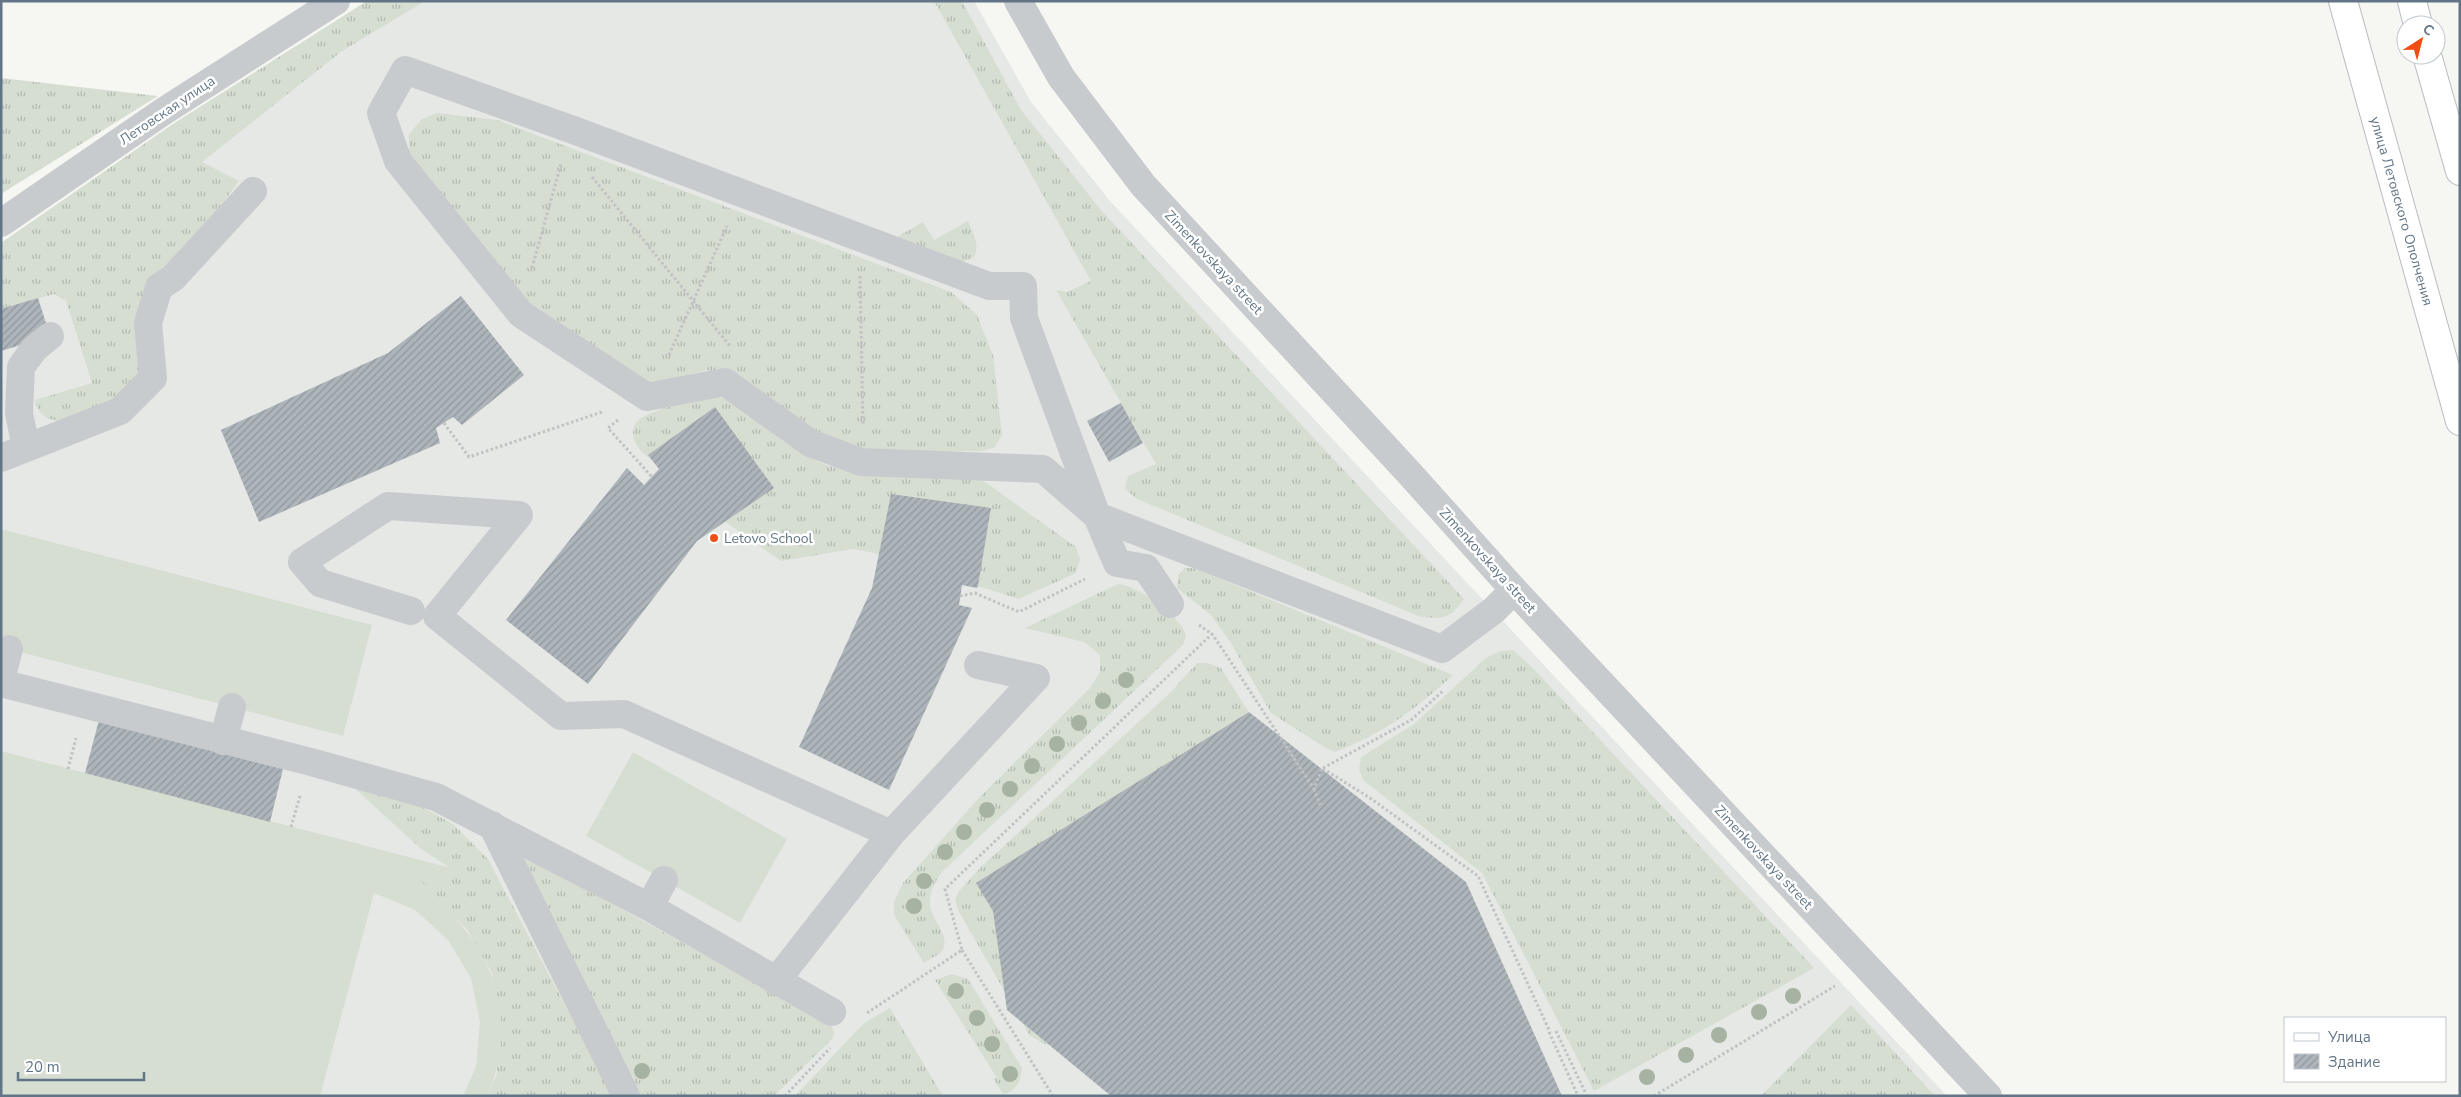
<svg xmlns="http://www.w3.org/2000/svg" width="2461" height="1097" viewBox="0 0 2461 1097" font-family="'Nunito Sans',sans-serif">
  <defs>
    <pattern id="grass-tufts" width="24" height="20" patternUnits="userSpaceOnUse" patternTransform="scale(1.25)"><rect width="24" height="20" fill="#d6ded2"/><path d="M3 7l-1-3M5 7V3M7 7l1-3M15 17l-1-3M17 17v-4M19 17l1-3" fill="none" stroke="#b1b9b0"/></pattern>
    <pattern id="building-hatch" width="6" height="6" patternUnits="userSpaceOnUse" patternTransform="scale(1.25)"><rect width="6" height="6" fill="#adb5bb"/><path d="M-1 1l2-2M0 6l6-6M5 7l2-2" fill="none" stroke="#90989e"/></pattern>
  </defs>
  <rect width="100%" height="100%" fill="#f6f6f2"/>
  <path fill="#e6e8e5" d="M367,1H974L1031,102L1110,201L1947,1096H1V243L173,124Z"/>
  <path fill="url(#grass-tufts)" d="M367,1H425L342,51L202,162L239,181L180,262L146,370L124,396L58,421C46,419 37,413 35,400L92,383L66,301L54,294L1,309V243L173,124Z
    M934,1H962L1021,110L1101,210L1464,599C1449,619 1445,619 1421,617L1137,499L1125,489L1128,476L1156,464L1056,290L1067,292L1091,281Z
    M1,78L158,96L1,194Z
    M437,113L497,120L951,292L977,315L993,355L1002,435L995,447L983,451L864,452L814,434L736,376L707,370L657,383L630,381L523,298L426,176L409,152V134L422,119Z
    M968,221C976,238 986,261 958,262L897,237L923,222L934,240Z
    M709,395C749,400 763,431 795,449C806,455 821,464 833,467C872,479 929,475 971,477L985,482L1076,547L1080,559L1076,573L1019,599L978,586L991,508L880,554L853,549L781,561L724,521L642,452C633,443 628,427 641,418C653,410 693,400 709,395Z
    M1185,568H1194L1453,675C1416,709 1383,734 1335,752L1324,747L1271,713L1231,643L1211,615L1177,588L1178,575Z
    M1118,584C1137,585 1183,617 1186,636L1183,645L942,872C935,882 929,892 930,905C931,919 953,939 941,952C937,956 929,959 924,963L894,915V902L903,883L977,800L1090,688L1100,672V655L1084,642L1025,628Z
    M1513,650L1530,665L1814,968L1594,1091L1482,873L1363,780L1359,769L1361,757L1414,724L1486,658L1500,651Z
    M1197,663H1207L1221,668L1253,719L1059,1042L1045,1044L1030,1036L958,910L955,900L959,891L981,867L1170,693Z
    M352,786L411,801L453,824L488,859L613,1096H487L497,1074L492,973L466,928L428,894L381,872L450,868L420,848Z
    M527,859L534,861L827,1022C833,1026 836,1032 832,1039L774,1096H640L523,872L525,860Z
    M952,974L968,979L1022,1068C1020,1082 1018,1090 1003,1094L993,1078H997L935,980Z
    M1851,1005L1935,1096H1761Z
    M890,1008L943,1096H795L864,1023Z"/>
  <path fill="#d6ded2" d="M1,529L372,625L343,736L1,647Z
    M1,751L451,868L445,888L384,873C398,880 416,886 429,895C493,942 521,1022 487,1096H463L476,1067L480,1022L471,978L448,940L415,910L374,893L320,1096H1Z
    M633,752L787,839L740,923L586,836Z"/>
  <path fill="url(#building-hatch)" d="M461,296L524,375L462,425L453,417L436,428L440,443L259,522L221,430L388,353Z
    M38,298L50,336L1,351V309Z
    M1121,403L1143,443L1109,462L1087,421Z
    M715,407L774,488L697,541L588,684L506,620L627,468L644,485L659,469L648,455Z
    M891,494L991,508L978,586L977,588L962,585L959,605L972,608L889,790L799,747L872,588Z
    M1249,712L1466,882L1562,1096H1111L1007,1010L993,911L976,883Z
    M99,720L283,769L270,822L85,773Z"/>
  <g fill="none" stroke-linecap="round" stroke-linejoin="round">
    <g stroke="#b8bcc0" stroke-width="30">
      <path id="major" d="M2343,1L2460,421
        M2412,1L2418,25
        M2427,55L2460,171"/>
    </g>
    <path stroke="#c0c2c4" stroke-width="3" stroke-dasharray="2.5 2.5" stroke-linecap="butt" d="M592,177L730,346
      M532,268L561,164
      M860,276L863,424
      M669,355L727,226
      M618,420L608,428L652,477
      M444,423L469,457L602,412
      M960,596L975,593L1019,612L1085,579
      M1199,625L1212,634L1223,650L1314,789L1322,768L1370,798L1478,876L1550,1032
      M1323,768L1411,720L1444,690
      M68,769L76,738
      M1314,789L1321,806
      M291,827L300,796
      M962,950L1053,1096
      M867,1013L962,950L945,889L1212,634
      M1556,1031L1586,1094
      M1549,1032L1578,1096
      M785,1096L830,1048
      M1654,1096L1835,986"/>
    <path stroke="#c8cbce" stroke-width="28" d="M1018,1L1061,77L1143,185L1411,475L1514,590L1988,1096
      M1,223L164,111L336,1
      M26,448L19,413L21,367L34,349L50,336
      M1,458L120,411L153,378L148,323L159,287L173,278L253,191
      M1170,604L1146,568L1117,563L1097,516L1043,469L861,462L810,443L725,382L647,397L521,314L398,161L381,113L405,70L576,131L989,286H1023L1024,318L1097,516L1442,649L1494,610L1514,590
      M411,611L320,583L302,562L388,506L519,515L437,616L561,716L624,714L891,834
      M1,679L9,649
      M1,683L311,762L436,797L649,907L832,1012
      M223,741L232,707
      M492,825L626,1096
      M649,907L664,880
      M776,981L891,834L1036,678L978,665"/>
    <use href="#major" stroke="#fff" stroke-width="28"/>
  </g>
  <g fill="#a7b3a2">
    <circle cx="1126" cy="680" r="8"/>
    <circle cx="1103" cy="701" r="8"/>
    <circle cx="1079" cy="723" r="8"/>
    <circle cx="1057" cy="744" r="8"/>
    <circle cx="1032" cy="766" r="8"/>
    <circle cx="1010" cy="789" r="8"/>
    <circle cx="987" cy="810" r="8"/>
    <circle cx="964" cy="832" r="8"/>
    <circle cx="945" cy="852" r="8"/>
    <circle cx="924" cy="881" r="8"/>
    <circle cx="914" cy="906" r="8"/>
    <circle cx="956" cy="991" r="8"/>
    <circle cx="1793" cy="996" r="8"/>
    <circle cx="1759" cy="1012" r="8"/>
    <circle cx="977" cy="1018" r="8"/>
    <circle cx="1719" cy="1035" r="8"/>
    <circle cx="992" cy="1044" r="8"/>
    <circle cx="1686" cy="1055" r="8"/>
    <circle cx="642" cy="1071" r="8"/>
    <circle cx="1010" cy="1074" r="8"/>
    <circle cx="1647" cy="1077" r="8"/>
  </g>
  <circle fill="#f34d15" stroke="#fff" stroke-width="2" cx="714" cy="538" r="5"/>
  <g text-anchor="middle" stroke-width="5" stroke-linejoin="round" paint-order="stroke">
    <g font-size="14" fill="#627586" stroke="#fff">
      <text transform="translate(167 110) rotate(-34)" y="5">Летовская улица</text>
      <text transform="translate(2402 211) rotate(74)" y="5">улица Летовского Ополчения</text>
      <text transform="translate(1214 262) rotate(47)" y="5">Zimenkovskaya street</text>
      <text transform="translate(1488 560) rotate(48)" y="5">Zimenkovskaya street</text>
      <text transform="translate(1764 857) rotate(47)" y="5">Zimenkovskaya street</text>
    </g>
    <g font-size="14" fill="#627586" stroke="#fff" text-anchor="start">
      <text x="724" y="543">Letovo School</text>
    </g>
  </g>
  <rect width="2461" height="1097" fill="none" stroke="#627586" stroke-width="5"/>
  <rect x="2284" y="1017" width="162" height="65" fill="#ffffff" stroke="#c0c8cf"/>
  <rect x="2294" y="1033" width="25" height="8" fill="#ffffff" stroke="#c0c8cf"/>
  <text x="2328" y="1042" font-size="15" fill="#627586">Улица</text>
  <rect x="2294" y="1054" width="25" height="15" fill="url(#building-hatch)" stroke="#c0c8cf"/>
  <text x="2328" y="1067" font-size="15" fill="#627586">Здание</text>
  <g transform="translate(2421 40) rotate(36)"><circle r="24" fill="#ffffff" stroke="#c0c8cf"/>
  <path d="M0-4L9 19L0 12L-9 19Z" fill="#f34d15"/>
  <text y="-8" font-size="14" font-weight="bold" text-anchor="middle" fill="#627586">С</text>
  </g>
  <path d="M18 1072v8h126v-8" fill="none" stroke="#627586" stroke-width="2.5"/>
  <text x="25" y="1072" font-size="15" fill="#627586" stroke="#ffffff" stroke-width="4" paint-order="stroke">20 m</text>
</svg>
